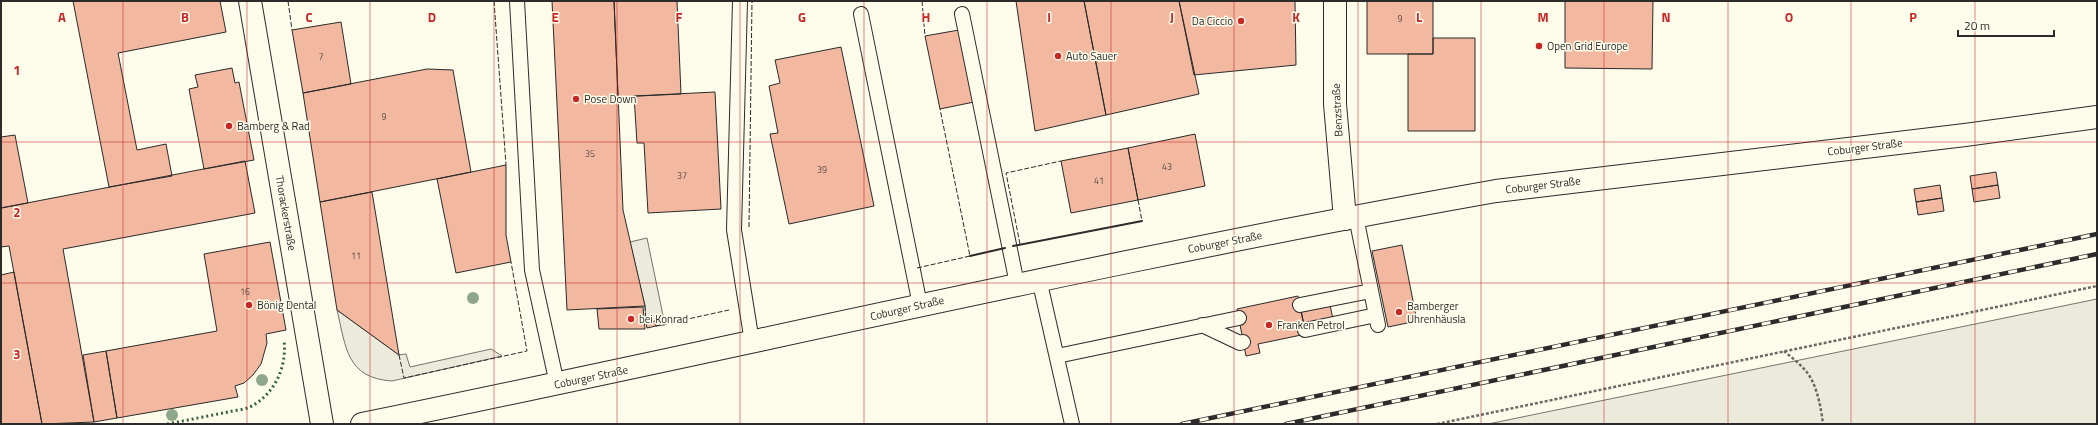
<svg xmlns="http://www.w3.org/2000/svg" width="2098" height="425" viewBox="0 0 2098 425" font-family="'Titillium Web',sans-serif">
  <rect width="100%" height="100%" fill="#fdfbea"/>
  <path fill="#ecebdb" stroke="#74746e" d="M647,238L665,325L656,326L655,321L646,323L645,306L630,242Z
    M2097,299V424H1488Z
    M337,310L399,355L406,354L410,367L491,349L502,356L392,381C346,378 346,347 337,310Z"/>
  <path fill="#f2b8a0" stroke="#2b2b2b" d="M73,1H220L226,32L118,53L137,150L166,144L172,176L109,187Z
    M552,1H614L623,210L645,306L567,310Z
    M614,1H677L681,94L618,97Z
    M1016,1H1084L1106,115L1035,131Z
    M1084,1H1179L1199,94L1106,115Z
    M1179,1H1295L1296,65L1194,75Z
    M1367,1H1433V54H1367Z
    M1565,1H1653L1652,69L1565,68Z
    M341,22L351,84L303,93L292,30Z
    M959,30L974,102L940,109L925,36Z
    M1433,38H1475V131H1408V54H1433Z
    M841,47L874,206L789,224L770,134L778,133L769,86L780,83L775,60Z
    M232,68L235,83L239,82L254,160L204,169L189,89L198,87L195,75Z
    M427,69L453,70L471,172L320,202L303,93Z
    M715,92L721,209L648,213L644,143H637L634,96Z
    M1195,134L1205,186L1138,200L1128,148Z
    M15,135L28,203L1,208V137Z
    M1128,148L1138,200L1071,213L1061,161Z
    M245,161L255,213L63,249L94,422L42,424L9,246L1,247V208Z
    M506,165V235L511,262L456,273L437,179Z
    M1996,172L1998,185L1972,189L1970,176Z
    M1940,185L1942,198L1916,202L1914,189Z
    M1998,185L2000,198L1974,202L1972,189Z
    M372,192L399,355L337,310L320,202Z
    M1942,198L1944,211L1918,215L1916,202Z
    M270,242L286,330L266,334L267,343L261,364L253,375L244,383L235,386L238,397L117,418L106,351L217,331L204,254Z
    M1402,245L1417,321L1388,327L1372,251Z
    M14,272L42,424H1V275Z
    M1298,296L1306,334L1258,344L1260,353L1246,356L1237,309Z
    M1330,305L1333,319L1304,325L1301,312Z
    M643,307L645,329H599L597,309Z
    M655,321L656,326L647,328L646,323Z
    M106,351L117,418L94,422L83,355Z"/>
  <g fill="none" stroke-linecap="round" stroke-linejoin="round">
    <g stroke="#2b2b2b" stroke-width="16">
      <path id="service" d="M517,1L532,270L557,384
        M740,1L734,230L752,342
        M861,14L920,305
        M962,14L1017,284
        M1356,217L1378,325
        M1039,279L1072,424
        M1300,305L1371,291
        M1202,325L1240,343L1243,342
        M1305,330L1376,315
        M1057,356L1239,318"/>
    </g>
    <g stroke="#2b2b2b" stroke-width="24">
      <path id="minor" d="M250,1L322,424
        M1335,1V104L1345,219"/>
    </g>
    <g stroke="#2b2b2b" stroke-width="24">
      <path id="tertiary" d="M362,424C740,347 1116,258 1496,191L1965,135L2097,117"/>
    </g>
    <path stroke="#6a6964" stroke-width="2.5" stroke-dasharray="3 2" stroke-linecap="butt" d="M1784,351C1791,357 1799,363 1805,370C1817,383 1821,408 1823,424
      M1437,424L2097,286"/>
    <use href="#service" stroke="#fdfbea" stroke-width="14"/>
    <use href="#minor" stroke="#fdfbea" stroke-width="22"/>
    <use href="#tertiary" stroke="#fdfbea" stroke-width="22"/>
    <g stroke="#2b2b2b" stroke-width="4.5">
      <path id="rail" d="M1182,424L2097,234
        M1286,424L2097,254"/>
    </g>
    <use href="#rail" stroke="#fdfbea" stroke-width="3" stroke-dasharray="9" stroke-linecap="butt"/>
    <path stroke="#34623c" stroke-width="3" stroke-dasharray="2 3" stroke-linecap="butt" d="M167,424C188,420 208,416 228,412C235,410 244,410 250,407C275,394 287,367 284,340"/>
    <path stroke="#2b2b2b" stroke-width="1" stroke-dasharray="5 2" stroke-linecap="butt" d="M288,1L292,30
      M494,1L506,165
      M922,1L925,36
      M1138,200L1142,221
      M749,227L752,1
      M1020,244L1006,173L1061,161
      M917,268L970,256L940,109
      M645,306L646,323
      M656,326L729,310
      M399,355L404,378L527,351L511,262"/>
    <path stroke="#2b2b2b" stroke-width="2" d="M1013,246L1142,221
      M970,256L1005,248"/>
  </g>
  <g fill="#8ea78a">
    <circle cx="473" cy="298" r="6"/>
    <circle cx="262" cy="380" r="6"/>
    <circle cx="172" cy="415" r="6"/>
  </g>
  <path fill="none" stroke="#c62828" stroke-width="1" stroke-opacity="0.55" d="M123,1V424M247,1V424M370,1V424M494,1V424M617,1V424M740,1V424M864,1V424M987,1V424M1111,1V424M1234,1V424M1358,1V424M1481,1V424M1604,1V424M1728,1V424M1851,1V424M1975,1V424M1,142H2097M1,283H2097"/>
  <g fill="#c62828" stroke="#fdfbea" stroke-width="1.5">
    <circle cx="1241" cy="21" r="4"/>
    <circle cx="1539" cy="46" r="4"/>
    <circle cx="1058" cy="56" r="4"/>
    <circle cx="576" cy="99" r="4"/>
    <circle cx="229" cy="126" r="4"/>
    <circle cx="249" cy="305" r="4"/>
    <circle cx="1399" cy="312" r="4"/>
    <circle cx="631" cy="319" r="4"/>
    <circle cx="1269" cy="325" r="4"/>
  </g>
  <g text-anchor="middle" stroke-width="3" stroke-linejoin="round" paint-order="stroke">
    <g font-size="9" fill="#5d4e48">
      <text x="1400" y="22">9</text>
      <text x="321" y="60">7</text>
      <text x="384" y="120">9</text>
      <text x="590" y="157">35</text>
      <text x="1167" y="170">43</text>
      <text x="822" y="173">39</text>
      <text x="682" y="179">37</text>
      <text x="1099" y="184">41</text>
      <text x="356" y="259">11</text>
      <text x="245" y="295">16</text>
    </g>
    <g font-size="11" fill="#2b2b2b" stroke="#fdfbea" text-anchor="start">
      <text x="1233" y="25" text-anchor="end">Da Ciccio</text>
      <text x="1547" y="50">Open Grid Europe</text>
      <text x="1066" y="60">Auto Sauer</text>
      <text x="584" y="103">Pose Down</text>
      <text x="237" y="130">Bamberg &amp; Rad</text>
      <text x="257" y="309">Bönig Dental</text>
      <text x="1407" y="310">Bamberger<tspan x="1407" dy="13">Uhrenhäusla</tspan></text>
      <text x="639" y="323">bei Konrad</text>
      <text x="1277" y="329">Franken Petrol</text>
    </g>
    <g font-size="11" fill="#2b2b2b" stroke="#fdfbea">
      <text transform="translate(1337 110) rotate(-93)" y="4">Benzstraße</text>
      <text transform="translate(1865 147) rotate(-7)" y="4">Coburger Straße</text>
      <text transform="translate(1543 185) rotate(-7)" y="4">Coburger Straße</text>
      <text transform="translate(286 213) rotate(80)" y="4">Thorackerstraße</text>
      <text transform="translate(1225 242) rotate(-11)" y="4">Coburger Straße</text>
      <text transform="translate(907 308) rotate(-13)" y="4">Coburger Straße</text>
      <text transform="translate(591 377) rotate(-12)" y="4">Coburger Straße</text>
    </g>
  </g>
  <g font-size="13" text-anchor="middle" font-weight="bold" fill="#c62828" stroke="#fdfbea" stroke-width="3" stroke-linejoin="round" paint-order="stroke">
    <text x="62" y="22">A</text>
    <text x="185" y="22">B</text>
    <text x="309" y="22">C</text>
    <text x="432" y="22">D</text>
    <text x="555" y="22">E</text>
    <text x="679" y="22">F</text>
    <text x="802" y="22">G</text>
    <text x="926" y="22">H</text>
    <text x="1049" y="22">I</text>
    <text x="1172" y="22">J</text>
    <text x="1296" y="22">K</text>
    <text x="1419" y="22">L</text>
    <text x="1543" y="22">M</text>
    <text x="1666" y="22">N</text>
    <text x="1789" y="22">O</text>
    <text x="1913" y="22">P</text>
    <text x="17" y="75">1</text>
    <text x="17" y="217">2</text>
    <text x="17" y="359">3</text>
  </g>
  <rect width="2098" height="425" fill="none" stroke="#2b2b2b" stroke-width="4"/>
  <path d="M1958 30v6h96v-6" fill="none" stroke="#2b2b2b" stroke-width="2"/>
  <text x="1964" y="30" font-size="12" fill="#2b2b2b" stroke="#fdfbea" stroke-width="3" paint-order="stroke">20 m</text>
</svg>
